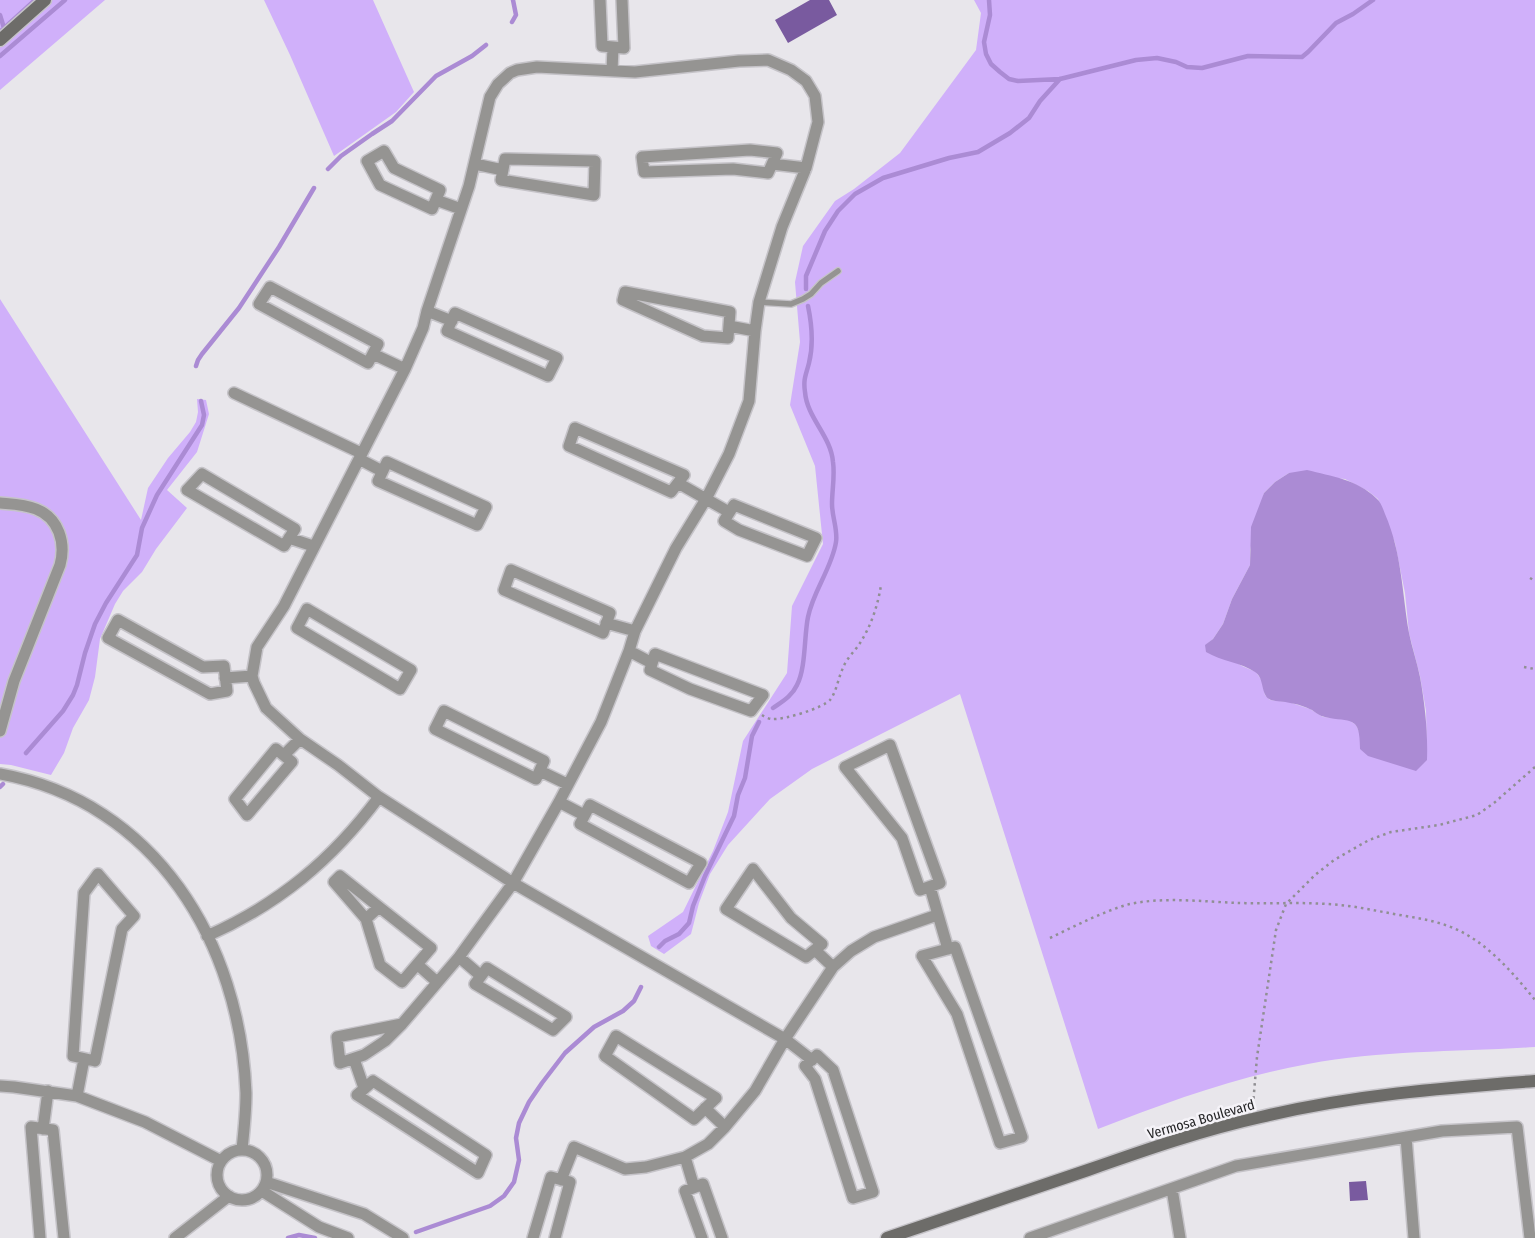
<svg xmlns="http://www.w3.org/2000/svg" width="1535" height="1238" viewBox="0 0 1535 1238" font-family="'Fira Sans Condensed',sans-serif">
  <rect width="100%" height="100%" fill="#e8e6eb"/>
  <path fill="#d0b0fa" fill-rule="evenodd" d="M0,0H39L0,36Z
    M52,0H105L0,90V45Z
    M264,0H373L414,92L396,112L334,156L290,55Z
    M974,0H1535V1047C1459,1052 1383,1050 1308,1064C1235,1077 1167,1102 1098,1129L960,694L812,769L770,799L728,845L710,874L699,903L691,934L664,954L651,946L648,936L683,912L713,851L728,812L743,741L787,673L792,606L823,544L815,466L790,405L800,342L795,282L803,246L835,201L854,189L900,153L976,50L981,13ZM1289,473L1345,479L1368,491L1378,499L1395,543L1405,593L1409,633L1420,676L1426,711L1427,760L1360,749V734L1356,725L1348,719L1323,717L1310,709L1289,702L1270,700L1265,695L1262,681L1256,672L1242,666L1206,645L1213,639L1223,624L1232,599L1250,565V550L1264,493L1275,482Z
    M0,299L141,520L148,488L168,458L190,432L196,422L198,412L197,399L206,400L209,414L197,452L167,490L187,508L156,549L142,572L123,591L115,604L100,639L95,677L89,700L73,728L64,753L51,775L11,765L0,764Z"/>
  <path fill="#ab8bd4" d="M1307,470C1331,476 1358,480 1376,498C1381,502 1383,509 1385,514C1402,553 1402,593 1409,633C1412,648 1417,662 1420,677C1425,705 1428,732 1427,760L1416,771L1368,756L1360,749C1360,714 1351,723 1325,717C1320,716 1316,713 1312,710C1306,707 1297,704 1290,703C1284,701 1277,702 1271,700C1260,696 1265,678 1255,672C1242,663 1221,661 1206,652L1205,645L1213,639L1223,624L1232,599L1250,565L1251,527L1264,493L1275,482L1289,473Z"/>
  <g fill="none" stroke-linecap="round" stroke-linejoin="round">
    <path stroke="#ab8bd4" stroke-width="4.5" d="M989,0L990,15L984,42L986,54L991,64L1000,72L1009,79L1018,81L1060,79L1136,60L1157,58L1176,62L1187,67L1202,68L1248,56L1302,57L1308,52L1336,23L1353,14L1373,0
      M0,15L4,28
      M512,22L516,15L513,0
      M1,31L35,0
      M0,56L65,0
      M328,169L341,156L372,134L392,121L436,76L472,56L486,45
      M806,289V276L825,231L838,211L855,194L883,178L949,158L978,152L1010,133L1029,118L1040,101L1060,79
      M196,366L198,360L202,354L239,308L279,247L314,188
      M773,708C783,701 792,696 797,685C806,668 804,636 808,617C813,591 832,568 836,542C838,530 832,517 832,504C832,490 835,476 833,462C831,436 807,418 805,392C803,379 806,375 809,363C814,343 812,325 808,306
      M26,753L63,711L73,695L77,685L85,653L95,624L106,603L137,555L142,528L157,495L202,425L204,415L201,401
      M0,787L3,784
      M659,947L665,941L679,934L689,923L693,906L705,876L734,816L738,795L745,778L752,736L759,722
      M416,1232L490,1206L504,1196L514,1182L519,1160L516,1138L519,1123L529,1102L542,1083L565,1053L594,1027L623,1011L634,1001L641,987
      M288,1238L299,1235L315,1238"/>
  </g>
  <path fill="#795a9f" d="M810,0H829L837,15L788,43L775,20Z
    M1366,1181L1368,1200L1350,1201L1349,1182Z"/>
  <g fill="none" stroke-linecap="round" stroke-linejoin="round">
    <g stroke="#c5c3c8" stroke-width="8">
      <path id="lane" d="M759,302L791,304L803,299L811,294L821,283L838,271"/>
    </g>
    <g stroke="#c5c3c8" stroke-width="14">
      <path id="street" d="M600,0L602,46L624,48L622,0
        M612,71L613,47
        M750,150L777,153L768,173L733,169L644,172L642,157Z
        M384,151L394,168L440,190L432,209L380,185L367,161Z
        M505,159L595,161L594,195L501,180Z
        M475,164L503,170
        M772,164L806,168
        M436,200L461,209
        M270,287L378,344L368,363L259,304Z
        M625,292L730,312L728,338L703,336L623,300Z
        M427,311L452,321
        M455,313L557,358L548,376L447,331Z
        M729,326L755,331
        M373,354L405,369
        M234,393L361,453
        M575,428L684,475L671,492L569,446Z
        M359,459L382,471
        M387,462L486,507L477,525L378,481Z
        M202,474L295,529L284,546L187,490Z
        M678,483L729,512
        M0,503C12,504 24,504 36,509C59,518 66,543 60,565L14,681L0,731
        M734,505L816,538L807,556L739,530L724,521Z
        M289,538L313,546
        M511,570L610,613L603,633L504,590Z
        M307,609L411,670L400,689L297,628Z
        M118,620L203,667L224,666L227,691L210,694L108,638Z
        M606,623L635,631
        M629,651L652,663
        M655,654L763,695L751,711L690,689L650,670Z
        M225,678L252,676
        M444,711L544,761L536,779L435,729Z
        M890,745L940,883L920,890L902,838L845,767Z
        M276,749L292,762L247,815L235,799Z
        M284,755L300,739
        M540,771L567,784
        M0,774C156,802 240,943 246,1093C246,1112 244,1131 242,1149
        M559,802L584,815
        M590,805L701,863L689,883L580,824Z
        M753,869L791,918L822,944L806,957L726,909Z
        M98,874L134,916L122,929L95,1061L73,1056L84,893Z
        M930,887L948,949
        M379,907L431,948L402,982L380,965L366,919Z
        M366,919L334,882L340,876L379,907
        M207,936C279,904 332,860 379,797
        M955,947L1022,1137L1000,1143L957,1014L922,956Z
        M815,950L833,967
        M459,957L481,976
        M418,965L437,982
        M487,968L566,1017L553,1030L475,984Z
        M402,1024L337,1037L340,1063L364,1055L385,1041L402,1024L459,957L513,883L559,802L601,722L629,651L635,631L676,548L706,499L729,454L749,401L755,331L759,302L782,227L806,168L818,122L815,96L806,81L791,70L768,60L739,61L635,72L537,67L517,70L510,73L498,84L490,97L469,186L427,311L423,328L405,369L284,606L257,647L252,676L254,683L266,708L300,739L338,765L379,797L513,883L785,1039L812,1060
        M616,1036L716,1098L694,1119L605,1056Z
        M817,1055L833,1070L873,1192L853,1198L815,1079L805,1066Z
        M354,1059L364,1088
        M373,1081L486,1155L478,1173L357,1095Z
        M0,1086L14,1087L77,1096L145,1122L221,1161
        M77,1096L84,1059
        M705,1108L725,1127
        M43,1129L48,1091
        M1406,1137L1414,1238
        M217 1175a25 25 0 1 1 50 0a25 25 0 1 1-50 0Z
        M685,1157L694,1187
        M561,1180L574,1147L625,1169L646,1167L685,1157L708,1144L725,1127L755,1091L785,1039L833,967L851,951L874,937L937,915
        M266,1182L364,1214L403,1238
        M1172,1189L1180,1238
        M262,1191L319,1227L348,1238
        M40,1238L31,1127L53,1130L64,1238
        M175,1238L229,1196
        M533,1238L551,1177L570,1182L555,1238
        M702,1238L685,1191L703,1184L722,1238
        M1030,1238L1236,1166L1442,1131L1517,1127L1530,1238"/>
    </g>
    <g stroke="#c5c3c8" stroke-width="15">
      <path id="secondary" d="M0,40L45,0
        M887,1238C954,1215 1021,1193 1088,1170C1145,1150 1202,1130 1261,1117C1352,1095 1443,1088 1535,1081"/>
    </g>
    <path stroke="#908f93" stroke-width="2.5" stroke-dasharray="2.5 4" stroke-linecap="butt" d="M1530,578L1535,581
      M1524,667L1535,669
      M762,715C765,717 769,719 772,719C784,720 823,708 830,700C837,691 838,678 843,668C846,659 855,651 860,643C871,626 878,605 881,585
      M1050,938C1075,926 1100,913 1126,905C1161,896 1205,902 1240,903C1269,904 1298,902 1327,904C1350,905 1372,910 1394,914C1417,918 1440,921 1460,931C1490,946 1514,974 1535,1000
      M1253,1105L1257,1057L1276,930L1286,904L1315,875L1334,860L1369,840L1391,832L1439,825L1477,815L1494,803L1535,767"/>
    <use href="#lane" stroke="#959492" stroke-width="5.5"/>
    <use href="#street" stroke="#959492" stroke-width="11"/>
    <use href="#secondary" stroke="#6d6c69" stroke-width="12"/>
  </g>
  <g text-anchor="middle" stroke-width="5" stroke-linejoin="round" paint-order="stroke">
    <g font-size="14" fill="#242426" stroke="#f5f3f8">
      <text transform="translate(1201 1119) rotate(-16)" y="5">Vermosa Boulevard</text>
    </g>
  </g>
</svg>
